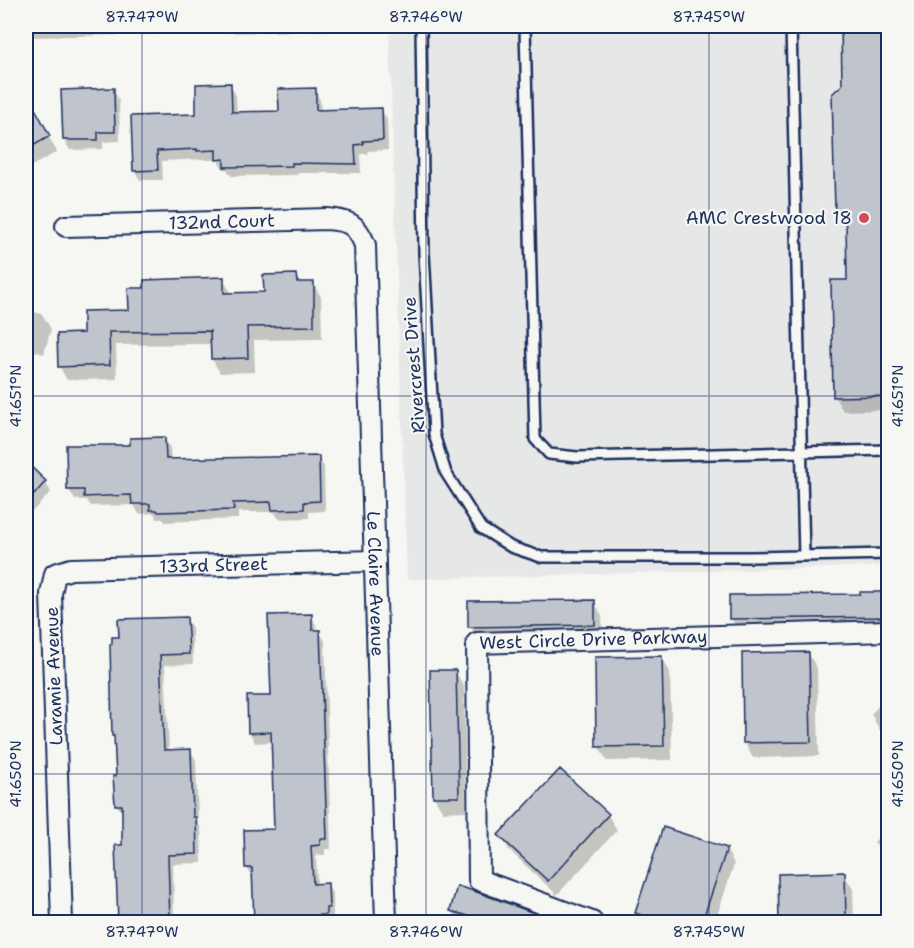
<svg xmlns="http://www.w3.org/2000/svg" width="914" height="948" viewBox="0 0 914 948" font-family="'Shantell Sans',sans-serif">
  <rect width="100%" height="100%" fill="#f6f6f2"/>
  <filter id="ink" filterUnits="userSpaceOnUse"><feTurbulence type="fractalNoise" baseFrequency=".0167" numOctaves="2"/><feDisplacementMap in="SourceGraphic" scale="12" xChannelSelector="R" yChannelSelector="G"/><feConvolveMatrix kernelMatrix="1 2 1 2 8 2 1 2 1" color-interpolation-filters="sRGB"/></filter>
  <g filter="url(#ink)">
    <path fill="#e6e7e7" d="M389,26H888V566L407,579Z"/>
    <path fill="#0003" d="M26,26H369V30L26,37Z
      M843,26H888V410L843,411L834,396L848,282L847,229L836,210L844,86Z
      M230,85L236,95L237,113L281,112L315,90L320,100L321,111L381,109L387,119L388,150L367,151L368,154H360L361,173H297V175L231,176L227,169H223L218,160H205L204,159L162,161L163,180H140L134,170Z
      M113,90L119,100L120,141L103,142V149L70,150L64,140L62,91Z
      M26,95L57,152L26,169Z
      M295,276L300,283H313L321,297L322,339L254,340L255,372L220,373L212,359V344L116,345L117,379L67,380L59,366L85,335L130,312L146,289L223,279L232,294L265,293Z
      M26,310L42,314L51,329L44,354L34,351L27,376H26Z
      M164,439L170,448L171,461L318,457L324,467L325,511L309,512V518L279,519L274,512H238V519L165,522L163,519H157L154,513L139,514L134,505L91,506L87,500H75L69,490L132,446Z
      M26,464L45,482L51,492L33,511L29,507L26,510Z
      M862,593H888V632L740,633L731,618L862,596Z
      M594,601L602,616L603,639L478,641L470,626Z
      M311,615L316,625L317,632L319,631L325,641L331,849H325V855H316L317,885H327L333,895V918H331V922H255L254,877L246,868L275,831L273,742L255,743L250,733L272,697Z
      M186,618L192,628L193,664L165,665L169,751L190,750L196,760L198,823L201,828L202,863L173,864L174,922H121L123,814L116,804L118,777L112,703Z
      M808,653L817,668L819,756L753,758L744,742Z
      M662,657L670,672L672,760L607,761L598,746Z
      M455,671L464,686L466,811L443,812L434,797Z
      M888,695V738L879,729L871,714Z
      M560,771L608,815L617,830L557,895L509,850L500,835Z
      M888,828V862L874,842Z
      M726,849L734,864L715,922H642L637,913Z
      M844,874L853,889L854,922H780L779,875Z
      M458,888L554,922H459L452,911Z"/>
    <path fill="#c0c4cd" stroke="#1b2f5e" stroke-width="1.5" d="M841,26H888V396L833,397L831,280H847L846,225L835,211L832,94L842,85Z
      M231,83L232,112L279,111L278,89L316,88V110L382,108L383,140L363,141V144L355,145L356,164L292,163V166L224,167V159L216,160V150L197,151V149L157,151L158,170L133,171L131,116L196,114V84Z
      M114,88L115,132H98V140H63L61,90Z
      M26,92L50,136L26,150Z
      M296,274L297,282H314V326L247,327L248,358L211,359L210,331L109,332L110,365L58,367L57,334L83,333V311L129,310L128,288H144V280L224,277V293L264,292L263,275Z
      M165,437L166,459L319,456L320,501L304,502V509L272,510L271,502L233,503L234,510L158,512L157,510H150V504H132L131,495L84,497V490H67L66,445H130V438Z
      M26,462L46,481L26,504Z
      M860,592H888V617L729,619V595L860,594Z
      M595,600V625L468,627V601Z
      M312,614V630H320L327,839H320V845L311,846L313,884L328,883L329,908H326V915H320V922H254L252,868H245L244,830L274,829L271,732L248,733L247,696H271L268,615Z
      M187,617L189,654L160,655L164,750L191,749L193,817H196L197,854L168,855L170,922L118,921L115,845H122V805H115L113,776H116L114,736H112L110,644H112V637H119L118,619Z
      M809,652L811,742L743,743L742,653Z
      M662,656L664,746L596,747L595,657Z
      M430,670H456L459,797H433Z
      M560,769L609,814L548,881L498,835Z
      M663,827L727,848L702,922H664L635,913Z
      M845,872L846,922H779L778,874Z
      M457,886L474,891L559,922H491L450,911Z"/>
    <g fill="none" stroke-linecap="round" stroke-linejoin="round">
      <g stroke="#1b2f5e" stroke-width="14">
        <path id="lane" d="M421,26L424,253L434,434L446,473L481,528L511,547L541,557H754L888,554
          M525,26L535,439L549,454L577,457L888,450
          M791,26L804,556"/>
      </g>
      <g stroke="#1b2f5e" stroke-width="24">
        <g id="street">
          <path id="s1" d="M66,226L327,219C349,221 356,223 365,245L386,922"/>
          <path id="s2" d="M62,922L51,594L55,574L71,569L375,561"/>
          <path id="s3" d="M592,922L479,880L477,643L888,631"/>
        </g>
      </g>
      <use href="#lane" stroke="#f6f6f2" stroke-width="9"/>
      <use href="#street" stroke="#f6f6f2" stroke-width="20"/>
    </g>
  </g>
  <path fill="none" stroke="#1b2f5e" stroke-width="1.5" stroke-opacity="0.45" d="M142,26V922M426,26V922M709,26V922M26,396H888M26,774H888"/>
  <circle fill="#d1495b" stroke="#f6f6f2" stroke-width="2" cx="864" cy="218" r="6"/>
  <g text-anchor="middle" stroke-width="4.5" stroke-linejoin="round" paint-order="stroke">
    <g font-size="18" fill="#1b2f5e" stroke="#f6f6f2" text-anchor="end">
      <text x="852" y="224">AMC Crestwood 18</text>
    </g>
    <g font-size="18" fill="#1b2f5e" stroke="#f6f6f2">
      <text dy="6" stroke="none"><textPath href="#s1" startOffset="156">132nd Court</textPath></text>
      <text transform="translate(414 365) rotate(-94)" y="6">Rivercrest Drive</text>
      <text dy="6" stroke="none"><textPath href="#s2" startOffset="508">133rd Street</textPath></text>
      <text dy="6" stroke="none"><textPath href="#s1" startOffset="650">Le Claire Avenue</textPath></text>
      <text dy="6" stroke="none"><textPath href="#s3" startOffset="474">West Circle Drive Parkway</textPath></text>
      <text transform="translate(54 676) rotate(-92)" y="6">Laramie Avenue</text>
    </g>
  </g>
  <rect width="914" height="948" fill="none" stroke="#f6f6f2" stroke-width="66"/>
  <rect x="33" y="33" width="848" height="882" fill="none" stroke="#1b2f5e" stroke-width="2"/>
  <g font-size="15" text-anchor="middle" fill="#1b2f5e">
    <text x="142" y="22">87.747°W</text>
    <text x="426" y="22">87.746°W</text>
    <text x="709" y="22">87.745°W</text>
    <text transform="translate(16 396) rotate(-90)" y="5">41.651°N</text>
    <text transform="translate(898 396) rotate(-90)" y="5">41.651°N</text>
    <text transform="translate(16 774) rotate(-90)" y="5">41.650°N</text>
    <text transform="translate(898 774) rotate(-90)" y="5">41.650°N</text>
    <text x="142" y="937">87.747°W</text>
    <text x="426" y="937">87.746°W</text>
    <text x="709" y="937">87.745°W</text>
  </g>
</svg>
